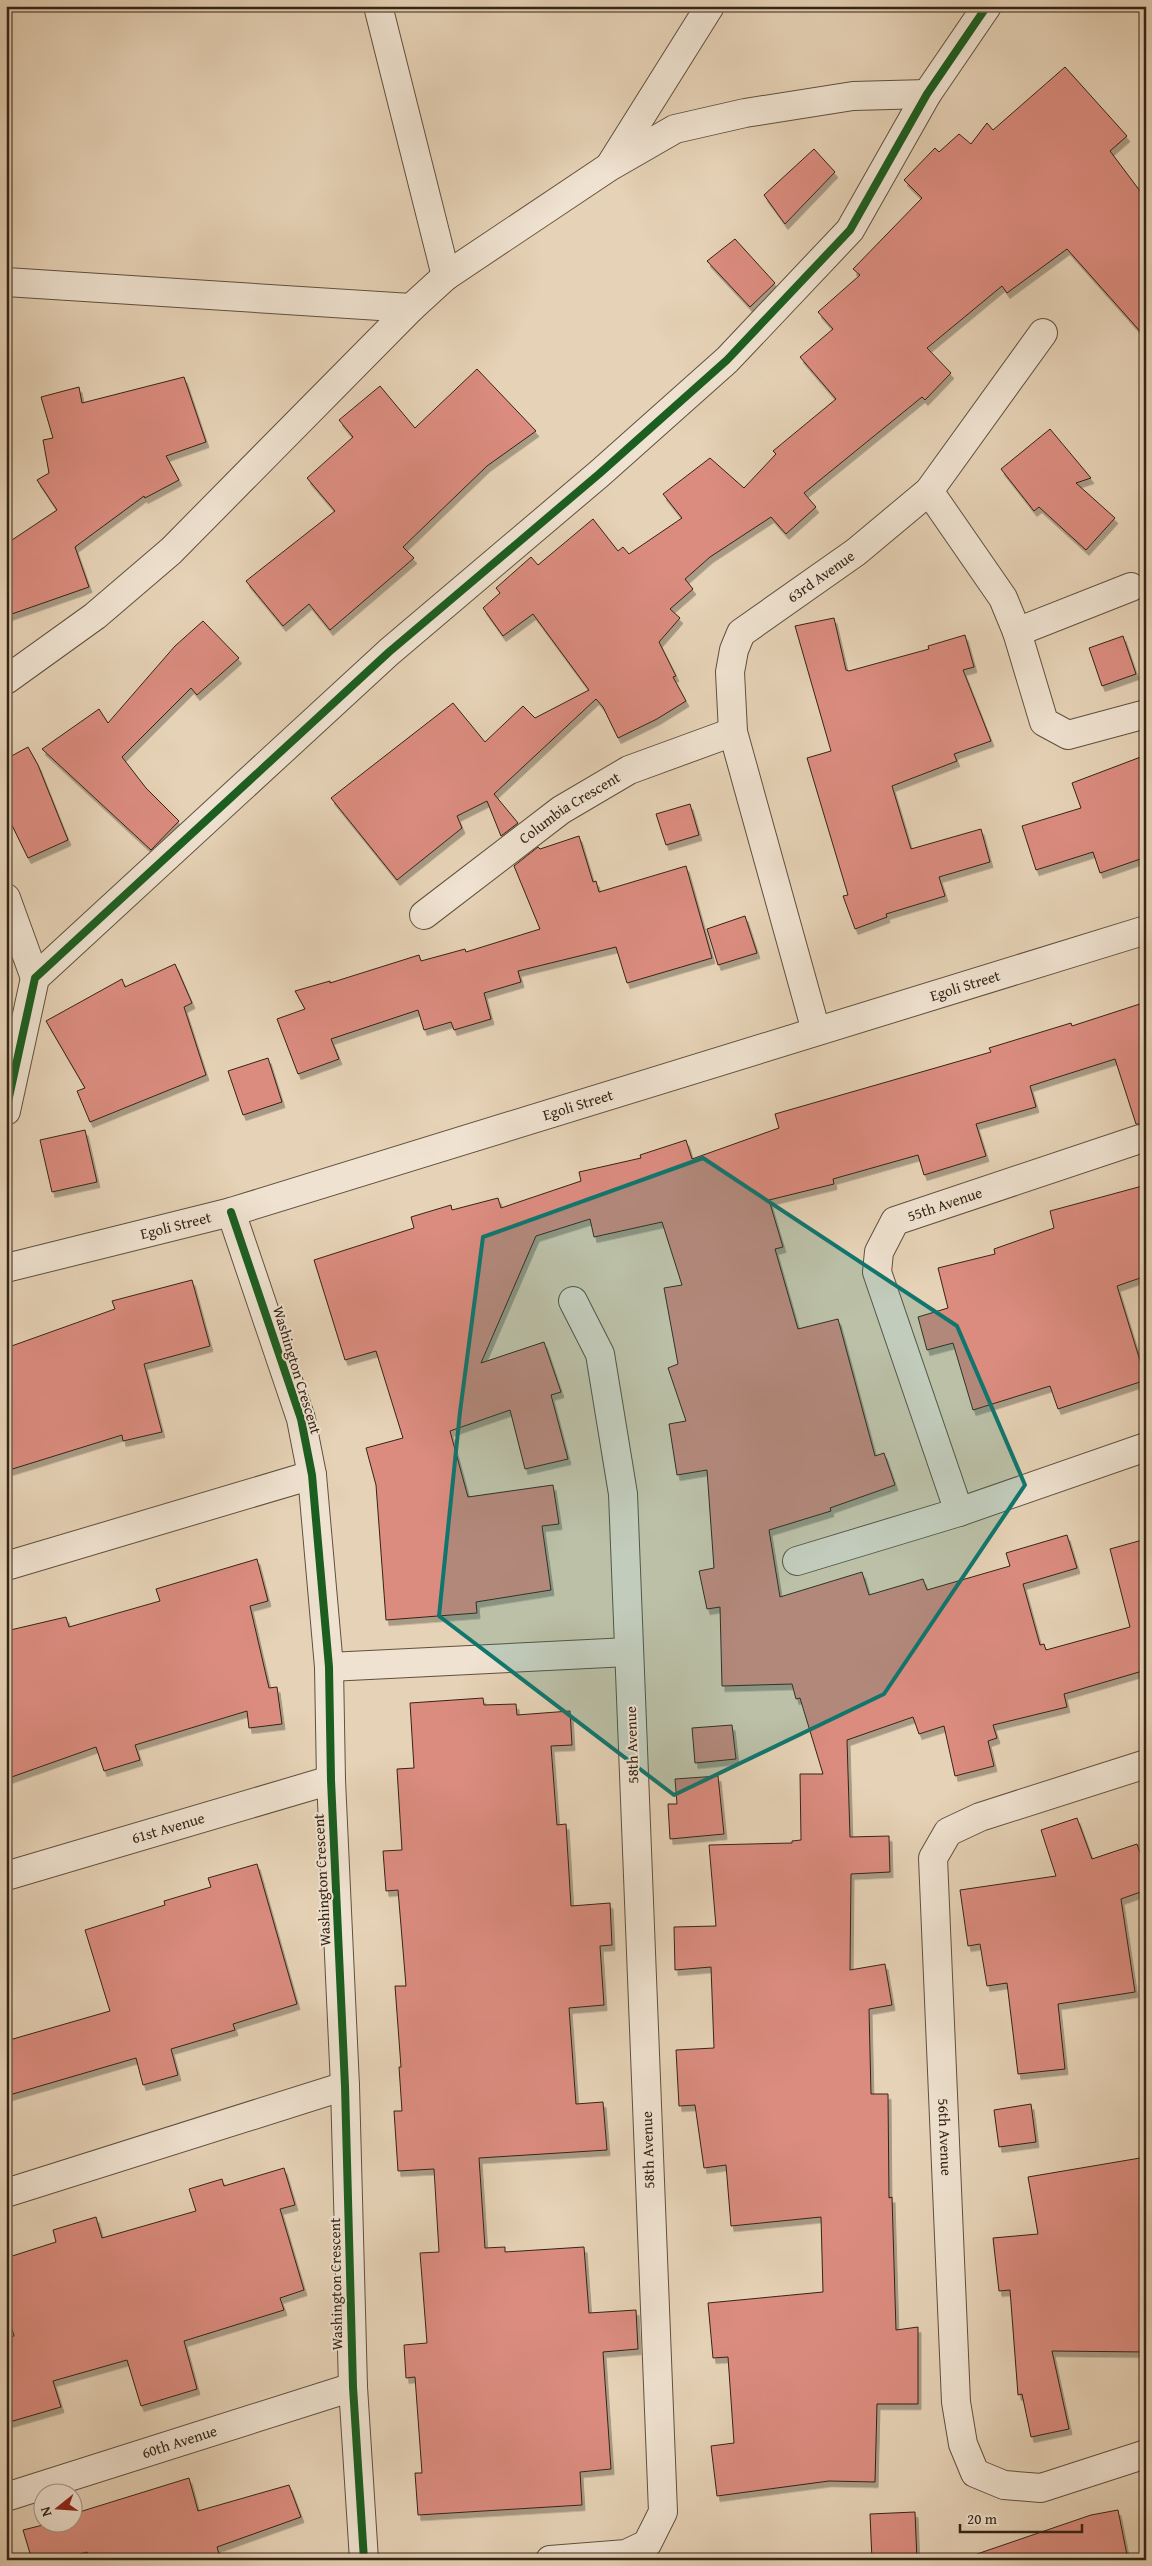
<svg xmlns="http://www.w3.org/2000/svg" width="1152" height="2566" viewBox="0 0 1152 2566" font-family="'Gentium Book Plus',serif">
  <defs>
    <filter id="shadow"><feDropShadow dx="3" dy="5.5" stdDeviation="0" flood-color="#0004"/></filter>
  </defs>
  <rect width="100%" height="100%" fill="#e6d2b6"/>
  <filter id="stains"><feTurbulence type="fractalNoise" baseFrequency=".004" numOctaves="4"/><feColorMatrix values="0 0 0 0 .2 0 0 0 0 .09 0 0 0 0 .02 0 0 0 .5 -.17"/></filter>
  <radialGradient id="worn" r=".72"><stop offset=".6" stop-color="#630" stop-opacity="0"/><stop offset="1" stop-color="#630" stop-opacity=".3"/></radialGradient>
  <path fill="#db8c7f" stroke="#342416" filter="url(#shadow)" d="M1065,67L1127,136L1110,151L1146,199V338L1067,249L1007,293L1002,286L927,348L951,373L925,400L922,397L804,493L816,507L786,534L771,517L710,557L685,579L693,589L670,609L680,618L659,642L676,676L673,677L686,701L657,719L618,738L603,707L596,699L494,794L518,823L501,836L487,801L457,816L462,828L397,880L331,798L453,703L485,742L523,706L535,718L589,690L533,614L503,636L483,608L500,593L496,588L531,557L538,565L593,519L618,551L623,547L629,554L682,518L663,494L710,458L744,488L776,454L773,451L836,399L800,357L833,329L818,312L860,275L853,269L922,198L904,180L935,148L939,152L959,134L971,144L987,123L993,130Z
    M814,149L835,172L785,224L764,195Z
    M735,239L775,283L750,307L707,261Z
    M477,369L536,431L487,466L403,547L414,558L330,630L309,604L283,626L246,581L335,511L307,478L353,437L339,420L380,386L415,428Z
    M184,377L206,442L166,456L179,480L145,498L144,496L75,547L89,587L6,616V544L57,510L37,480L49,473L43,440L53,438L41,397L79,387L82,403Z
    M1050,429L1091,478L1076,483L1115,518L1086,550L1039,507L1034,511L1001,469Z
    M834,618L846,670L849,671L929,649L928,646L965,635L974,667L963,670L991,741L954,754L957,761L892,786L911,849L981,829L990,862L939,877L945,896L886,914L887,917L855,929L843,896L848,895L807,758L831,751L795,626Z
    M203,621L239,658L197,695L191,688L122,757L146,788L179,821L151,850L42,749L99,709L108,723L175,646Z
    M1123,636L1136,674L1102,686L1089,648Z
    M28,747L38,765L68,840L28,858L6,813V759Z
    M1146,755V857L1100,873L1093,852L1036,870L1022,826L1081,808L1072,783Z
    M690,804L699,835L666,845L656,814Z
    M579,836L593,882L596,881L599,892L686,866L712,958L627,983L616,947L518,971L521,982L484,993L491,1019L454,1030L451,1022L424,1030L418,1010L331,1039L339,1059L298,1074L277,1019L305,1009L295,991L330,981V983L419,955L421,961L465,949L466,952L540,929L514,866L538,847L540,849Z
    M745,916L757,953L718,965L707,929Z
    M175,964L192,1003L184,1007L206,1075L90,1122L77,1091L85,1088L46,1021L122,979L125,987Z
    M1146,1002V1124H1136L1115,1059L1030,1086L1036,1107L976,1124L986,1156L924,1175L918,1155L833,1179L834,1184L769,1200L783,1247L775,1249L798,1329L838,1319L875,1456L884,1453L895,1485L830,1508L831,1511L769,1530L780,1597L862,1572L869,1595L923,1579L927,1590L1010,1566L1006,1553L1067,1535L1077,1568L1023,1584L1040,1645L1044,1644L1046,1650L1130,1627L1110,1549L1146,1539V1670L1064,1694L1067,1707L993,1725L997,1738L988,1741L994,1766L955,1776L944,1726L919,1734L913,1717L847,1740L850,1837L889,1836L890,1872L851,1874L850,1970L885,1964L892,2005L869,2009L871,2094H888L889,2198L892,2197L896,2330L918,2327V2404H877L875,2482L829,2481L717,2496L711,2446L734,2443L728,2357L713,2358L708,2303L823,2292L821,2217L731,2226L726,2165L704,2168L695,2105L679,2106L676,2050L714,2048L711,1967L675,1970L674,1927L716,1926L709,1845L792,1843V1841L801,1840L800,1774H823L800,1698L796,1699L792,1684L722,1686L720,1607L707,1609L699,1571L714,1568L707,1470L677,1475L669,1424L686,1421L668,1368L678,1364L664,1288L682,1285L662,1222L594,1237L590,1219L536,1236L481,1363L544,1342L561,1392L551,1395L568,1459L525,1469L510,1410L450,1431L468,1497L553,1485L559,1524L542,1526L551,1590L476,1602L477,1613L386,1620L376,1485L366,1448L403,1438L376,1351L345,1360L314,1260L414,1228L411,1217L451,1205L452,1210L498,1198L501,1208L581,1181L579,1172L641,1158L640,1155L686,1140L692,1159L779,1128L775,1114L991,1052L989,1048L1071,1023L1072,1026Z
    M268,1058L282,1102L243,1115L228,1071Z
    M85,1130L97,1182L52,1192L40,1140Z
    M1146,1185V1276L1117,1286L1146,1380L1058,1409L1050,1386L973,1410L953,1343L927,1350L918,1317L948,1308L938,1268L995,1254L994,1249L1054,1228L1050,1211Z
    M192,1280L210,1346L144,1364L162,1432L123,1441L122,1435L6,1471V1348L115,1309L112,1301Z
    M257,1559L268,1601L250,1606L269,1688L277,1687L282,1724L249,1728L247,1711L135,1745L140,1760L104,1771L96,1747L6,1779V1631L66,1617L69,1627L160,1601L156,1589Z
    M483,1698L484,1705L516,1704L517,1715L570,1711L572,1745L551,1746L557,1825L566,1824L571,1906L610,1903L612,1945L600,1946L604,2005L569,2008L576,2104L603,2102L607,2150L479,2158L485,2248L505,2247V2252L584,2247L589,2313L636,2310L638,2349L603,2352L611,2469L580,2472L582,2505L418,2515L415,2473H422L415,2377L406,2378L404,2345L427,2343L420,2253L439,2252L434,2169L398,2171L394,2111H402L399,2067H401L395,1986H406L398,1890L386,1891L383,1851L402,1850L397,1769L414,1768L410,1703Z
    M732,1725L736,1759L695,1763L692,1728Z
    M718,1776L724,1834L670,1839L668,1804H677L675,1779Z
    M1077,1818L1092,1859L1137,1844L1146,1869V1890L1121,1899L1135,1992L1058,2004L1065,2069L1018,2074L1007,1983L987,1986L980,1944L968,1946L960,1890L1056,1876L1041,1830Z
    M257,1864L297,2004L233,2024L235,2030L171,2049L178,2075L143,2085L136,2058L6,2096V2041L110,2011L85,1930L165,1905L164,1901L211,1887L208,1878Z
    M1031,2104L1036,2142L999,2147L994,2110Z
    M1146,2157V2352L1052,2351L1069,2429L1031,2437L1022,2394L1018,2395L1010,2290L999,2291L993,2238L1038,2234L1028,2177Z
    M284,2168L295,2205L280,2209L304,2290L280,2298L284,2310L184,2341L197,2389L141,2406L127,2360L53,2381L61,2407L6,2423V2338L14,2336L6,2308V2258L56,2242L53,2230L96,2217L102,2238L196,2211L189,2189L222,2179L224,2186Z
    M189,2478L198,2511L289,2485L301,2517L217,2547L219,2554L200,2560H90L87,2552L59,2560H32L23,2530L47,2524H72V2516L76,2515V2513Z
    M1118,2510L1128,2560H977V2554L1091,2515Z
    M915,2512L917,2560H872L870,2514Z"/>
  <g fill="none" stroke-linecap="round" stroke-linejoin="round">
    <g stroke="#60503e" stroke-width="30">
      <g id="minor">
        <path d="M378,6L446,276"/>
        <path d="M611,164L710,6"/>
        <path d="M6,282L411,308"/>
        <path d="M929,491L1003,598L1017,632L1044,722L1068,735L1146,714"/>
        <path d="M1017,632L1131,587"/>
        <path d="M6,680L95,616L171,551L411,308L446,276L609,167L675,129L745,113L853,96L927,94"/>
        <path d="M6,898L35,978"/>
        <path id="s1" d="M424,915L561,810L629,770L733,732"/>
        <path id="s2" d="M816,1031L733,732L730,672L734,650L741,633L856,552L929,491L1043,333"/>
        <path d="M6,1111L35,978L389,652L599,474L727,360L850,230L927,94L987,6"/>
        <path d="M231,1212L301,1419L312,1475L329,1667L331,1780L345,2086L353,2387L364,2560"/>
        <path id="s3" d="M6,1268L231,1212L1146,930"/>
        <path id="s4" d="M959,1512L877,1272L879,1252L895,1221L1140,1139L1146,1140"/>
        <path d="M797,1561L959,1512L1146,1447"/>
        <path d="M6,1566L312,1475"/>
        <path d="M329,1667L628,1652"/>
        <path id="s5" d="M1146,1764L980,1817L948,1832L933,1858L956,2402L963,2444L975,2473L1004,2485L1041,2488L1146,2454"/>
        <path id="s6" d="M6,1876L331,1780"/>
        <path d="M6,2193L345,2086"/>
        <path id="s7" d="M6,2497L353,2387"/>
        <path d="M550,2560L626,2554L647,2544L663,2512L623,1494L600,1354L573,1301"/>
      </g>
    </g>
    <use href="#minor" stroke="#efe2d0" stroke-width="28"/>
    <g stroke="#efe2d0" stroke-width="11">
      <path id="cycleway" d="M6,1111L35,978L389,652L599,474L727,360L850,230L927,94L987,6
        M231,1212L301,1419L312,1475L329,1667L331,1780L345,2086L353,2387L364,2560"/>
    </g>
    <use href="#cycleway" stroke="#1b5e20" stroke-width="8"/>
  </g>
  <path fill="#0f766e" fill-opacity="0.2" stroke="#0f766e" stroke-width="4" stroke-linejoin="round" d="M703,1158L957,1326L1025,1485L884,1694L674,1795L439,1616L460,1412L483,1237Z"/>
  <g text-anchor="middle" stroke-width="4" stroke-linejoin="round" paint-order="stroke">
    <g font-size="15" fill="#342416" stroke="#efe2d0">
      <text dy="5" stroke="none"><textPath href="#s2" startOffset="509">63rd Avenue</textPath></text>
      <text dy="5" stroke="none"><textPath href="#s1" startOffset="181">Columbia Crescent</textPath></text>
      <text dy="5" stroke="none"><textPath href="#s3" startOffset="1000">Egoli Street</textPath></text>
      <text dy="5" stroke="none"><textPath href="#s3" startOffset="595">Egoli Street</textPath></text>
      <text dy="5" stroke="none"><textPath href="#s4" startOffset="361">55th Avenue</textPath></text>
      <text dy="5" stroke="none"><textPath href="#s3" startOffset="175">Egoli Street</textPath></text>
      <text transform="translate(297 1370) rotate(73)" y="5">Washington Crescent</text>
      <text transform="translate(632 1745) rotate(-92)" y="5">58th Avenue</text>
      <text dy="5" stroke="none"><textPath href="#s6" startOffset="169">61st Avenue</textPath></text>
      <text transform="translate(322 1880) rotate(-93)" y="5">Washington Crescent</text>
      <text dy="5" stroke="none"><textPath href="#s5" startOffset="519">56th Avenue</textPath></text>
      <text transform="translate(648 2150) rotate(-92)" y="5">58th Avenue</text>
      <text transform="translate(336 2284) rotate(-91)" y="5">Washington Crescent</text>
      <text dy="5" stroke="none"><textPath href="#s7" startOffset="182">60th Avenue</textPath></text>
    </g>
  </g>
  <rect width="1152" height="2566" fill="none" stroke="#e6d2b6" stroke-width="25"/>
  <rect x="8" y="8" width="1137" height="2551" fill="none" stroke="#342416" stroke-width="2.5"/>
  <rect x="12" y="12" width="1127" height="2541" fill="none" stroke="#342416"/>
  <g transform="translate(58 2508) rotate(253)"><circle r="24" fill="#efe2d0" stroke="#a49686"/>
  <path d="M0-4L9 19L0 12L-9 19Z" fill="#8f2418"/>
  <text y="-8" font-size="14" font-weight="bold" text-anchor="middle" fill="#342416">N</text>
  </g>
  <path d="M960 2524v8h122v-8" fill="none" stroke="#342416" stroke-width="2.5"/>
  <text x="967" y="2524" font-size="15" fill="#342416" stroke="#efe2d0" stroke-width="4" paint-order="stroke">20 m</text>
  <rect width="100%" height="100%" filter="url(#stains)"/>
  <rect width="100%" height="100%" fill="url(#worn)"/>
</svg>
